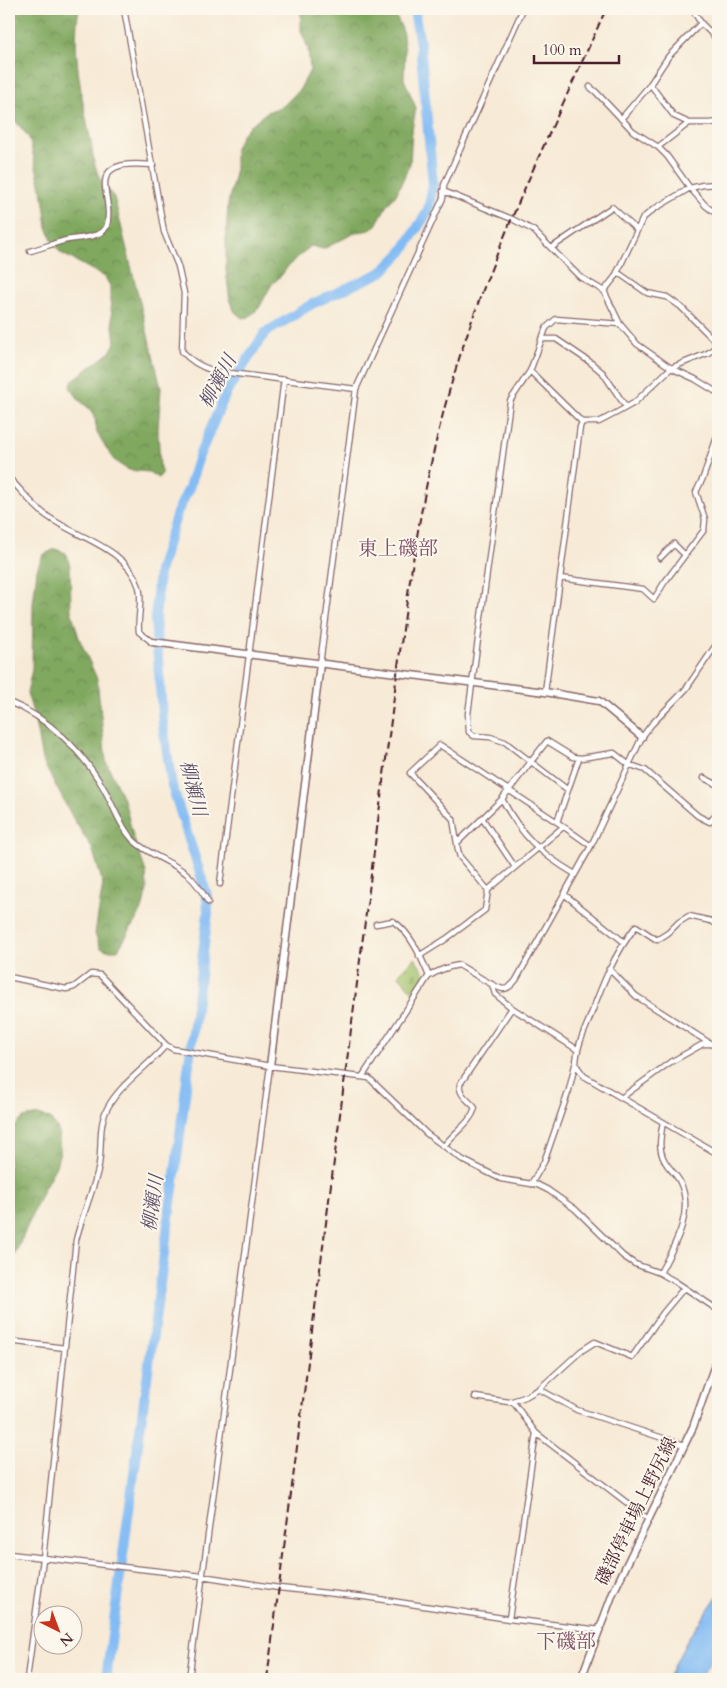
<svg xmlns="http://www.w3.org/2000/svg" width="727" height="1688" viewBox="0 0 727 1688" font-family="Cardo,'Noto Serif JP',serif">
  <defs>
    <pattern id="forest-crowns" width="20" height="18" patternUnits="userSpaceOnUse" patternTransform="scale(1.25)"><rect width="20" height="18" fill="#80a85f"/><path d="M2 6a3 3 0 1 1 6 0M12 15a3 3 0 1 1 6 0" fill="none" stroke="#6b884f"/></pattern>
    <pattern id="cemetery-stones" width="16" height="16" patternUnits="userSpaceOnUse" patternTransform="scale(1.25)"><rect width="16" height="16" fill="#a1c26b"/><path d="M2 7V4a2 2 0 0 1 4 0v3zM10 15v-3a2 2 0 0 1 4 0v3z" fill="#8ca65d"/></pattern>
  </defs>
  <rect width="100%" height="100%" fill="#fbf7ec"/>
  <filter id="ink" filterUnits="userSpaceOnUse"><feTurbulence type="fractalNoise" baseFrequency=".02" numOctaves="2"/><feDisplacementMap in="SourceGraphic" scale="10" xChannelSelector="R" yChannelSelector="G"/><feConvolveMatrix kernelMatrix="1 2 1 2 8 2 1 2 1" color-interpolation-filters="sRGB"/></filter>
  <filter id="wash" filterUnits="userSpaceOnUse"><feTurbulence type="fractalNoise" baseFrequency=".0096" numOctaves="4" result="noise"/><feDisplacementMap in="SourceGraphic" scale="20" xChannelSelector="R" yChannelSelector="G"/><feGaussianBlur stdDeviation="1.12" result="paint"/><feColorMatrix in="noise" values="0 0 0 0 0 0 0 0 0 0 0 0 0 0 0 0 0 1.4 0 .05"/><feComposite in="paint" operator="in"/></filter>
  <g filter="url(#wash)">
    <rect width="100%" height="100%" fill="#f7ead6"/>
    <path fill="url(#forest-crowns)" stroke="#656445" d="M9,9H79C71,49 82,98 90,138C93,148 92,159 96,168C99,180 106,188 114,197L161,388L158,429L160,468L162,474L158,478L149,472L129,470L122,466L113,459L97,433L95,419L90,409L80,401L70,387L73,380L110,352L115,343L110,300V286L105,277L61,253L53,243L47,227L43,196L29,138L9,113Z
      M301,9H389L396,16L402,29L405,50L404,79L416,108L412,130L410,164L396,195L387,205L376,225L369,230L355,233L323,249L311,246L289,265L281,276L272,284L259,308L249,317L242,318L235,312L230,302L226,270V236L228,204L235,173V148L243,133L249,126L267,112L283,106L300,89L310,70L308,48L301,31Z
      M55,549L66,553L70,566L71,610L79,638L97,679L106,761L125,803L133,836L146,872L147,890L142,910L118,950H106L101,948L95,934L103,884L92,848L74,820L42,760L34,716L27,693L32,669L33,604L37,569L43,555Z
      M39,1115L50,1119L58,1129L60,1151L56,1166L44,1188L9,1268V1132L23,1118Z"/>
    <path fill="url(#cemetery-stones)" stroke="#76704b" d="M415,958L424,972V977L412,991L398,975Z"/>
    <path fill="#83bcf4" stroke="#666e90" d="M718,1595V1651L699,1679H667L689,1637Z"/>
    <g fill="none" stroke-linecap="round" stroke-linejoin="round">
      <path stroke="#83bcf4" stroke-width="10" d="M106,1679L176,1166L208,913L207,895L172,786L163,725L155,619L159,571L177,513L189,488L199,456L227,391L265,333L312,304L382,272L402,252L428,211L433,184L420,44L415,16L417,9"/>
    </g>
  </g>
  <g filter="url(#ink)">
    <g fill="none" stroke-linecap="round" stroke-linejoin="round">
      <g stroke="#876667" stroke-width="7">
        <path id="street" d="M124,9L164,232L178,266L184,293L182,351C191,362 201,367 214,371L356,389
          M692,9L701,23L718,40
          M650,84L674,116L689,123
          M590,87L596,92L633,131L658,147L667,156L690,188L706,206L718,215
          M621,119L649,86L668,57L701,23
          M658,147L689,123H711L718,122
          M443,191L512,219L533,230L580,277L604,291L620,324L637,344L671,368L695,379L718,393
          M551,248L612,207L637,230
          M30,251C41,248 52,244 63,241C73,238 96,238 103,231C107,228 108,222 108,217C109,205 105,194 105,183C106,160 138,164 153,165
          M617,272L647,293L667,297L681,307L718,344
          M604,291L615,277L643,218L654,209L690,188L703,185L718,184
          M541,339H556L590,362L603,373L626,407
          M530,371L582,422H599L618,412L634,403L671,368L708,353L718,345
          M9,478C21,490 32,505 47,516C77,538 126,547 139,587C143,601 137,617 139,632L152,642
          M660,558L674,544L685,555
          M560,578L643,589L654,599L664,583L704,530L705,519L696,492L703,478L718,434
          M320,664L356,389L443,198L444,185L523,9
          M545,692L580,427L582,422
          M9,702C49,718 81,750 103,787C113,804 119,825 133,840C148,855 171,861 187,874C196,882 202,891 208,902
          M704,778L718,785
          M568,790L505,742L490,737L474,736L469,732L468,714L510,401L530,371L546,328L556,319L620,324
          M482,818L515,867
          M557,822L579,758
          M563,827L488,890L460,857L458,850L453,819L410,773L440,745L557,822L591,846
          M457,843L502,799
          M575,874C539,853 521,835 502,799L547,741L573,757L581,758L614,753L628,764L645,770L698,816L710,822L718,811
          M220,884L284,379
          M564,894L624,942
          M376,924L393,921C411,933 421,957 429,976
          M718,925L711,921L689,916L679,922L668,933L657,940L636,926C613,956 602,985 589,1020C583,1034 576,1049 576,1065L584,1076L718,1154
          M419,956L446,939L485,910L488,890
          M609,969L636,996L711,1044
          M9,977L66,989L74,987L91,974L100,975L166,1045L173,1049L270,1066L369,1078L427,1134L463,1160L501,1179L538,1185L548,1190L575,1209L623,1256L635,1264L660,1273L676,1282L718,1310
          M492,984L495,994L512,1008L578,1050
          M362,1077L428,977C438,970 447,967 459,965C468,970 495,988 503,989C509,989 513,984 516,980L591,846L642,737L651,725L686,689L718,642
          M621,1098L669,1063L703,1044H711L718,1048
          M444,1146C454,1132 470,1124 475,1108C469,1100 458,1095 460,1084L512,1008
          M531,1184L544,1162L569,1090L575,1065
          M660,1273C674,1246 695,1213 680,1182C677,1176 672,1171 668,1166C657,1152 660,1138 663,1122
          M9,1341L65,1348
          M539,1389L577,1410L684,1445
          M475,1397L509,1402L525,1397L539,1389L581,1351L595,1342L632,1357L663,1313L684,1288
          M513,1402L536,1433L648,1519
          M9,1554L202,1576L279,1588L365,1597L509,1619L600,1630
          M509,1619L536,1433
          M27,1679L43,1559L76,1240C82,1216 92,1194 98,1170C103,1150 97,1126 108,1107C122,1082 148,1067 166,1045
          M189,1679L270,1066"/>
      </g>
      <g stroke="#876667" stroke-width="9">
        <path id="secondary" d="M152,642L545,692L599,701L642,737
          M270,1066L320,664
          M581,1679L613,1593L693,1427L718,1356"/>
      </g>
      <use href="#street" stroke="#fff" stroke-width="4.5"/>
      <use href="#secondary" stroke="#fff" stroke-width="6"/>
      <path stroke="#4a1f2b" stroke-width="2" stroke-dasharray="8 4" stroke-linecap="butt" d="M267,1679L397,674C410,576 423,480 451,385C489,255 551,132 606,9"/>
    </g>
  </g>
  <g text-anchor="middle" stroke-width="4" stroke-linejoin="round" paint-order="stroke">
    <g font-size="18" fill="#4a1f2b" stroke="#fbf7ec">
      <text transform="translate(636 1511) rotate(-64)" y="6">磯部停車場上野尻線</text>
    </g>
    <g font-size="19" font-style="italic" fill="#5b4e67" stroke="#fbf7ec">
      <text transform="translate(217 381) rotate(-62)" y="7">柳瀬川</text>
      <text transform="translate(194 788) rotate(76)" y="7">柳瀬川</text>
      <text transform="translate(152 1203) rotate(-82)" y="7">柳瀬川</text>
    </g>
    <g font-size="20" fill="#815068" stroke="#fbf7ec">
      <text x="398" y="555">東上磯部</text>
      <text x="566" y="1648">下磯部</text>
    </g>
  </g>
  <rect width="727" height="1688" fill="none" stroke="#fbf7ec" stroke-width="30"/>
  <g transform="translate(58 1630) rotate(138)"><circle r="24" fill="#fbf7ec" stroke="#b4a19f"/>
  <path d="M0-4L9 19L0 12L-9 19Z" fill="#c8321e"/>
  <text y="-8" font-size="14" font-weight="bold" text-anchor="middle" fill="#4a1f2b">N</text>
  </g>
  <path d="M534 55v8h85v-8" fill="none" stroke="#4a1f2b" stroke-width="2.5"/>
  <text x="542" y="55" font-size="15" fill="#4a1f2b" stroke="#fbf7ec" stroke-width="4" paint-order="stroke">100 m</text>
</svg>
